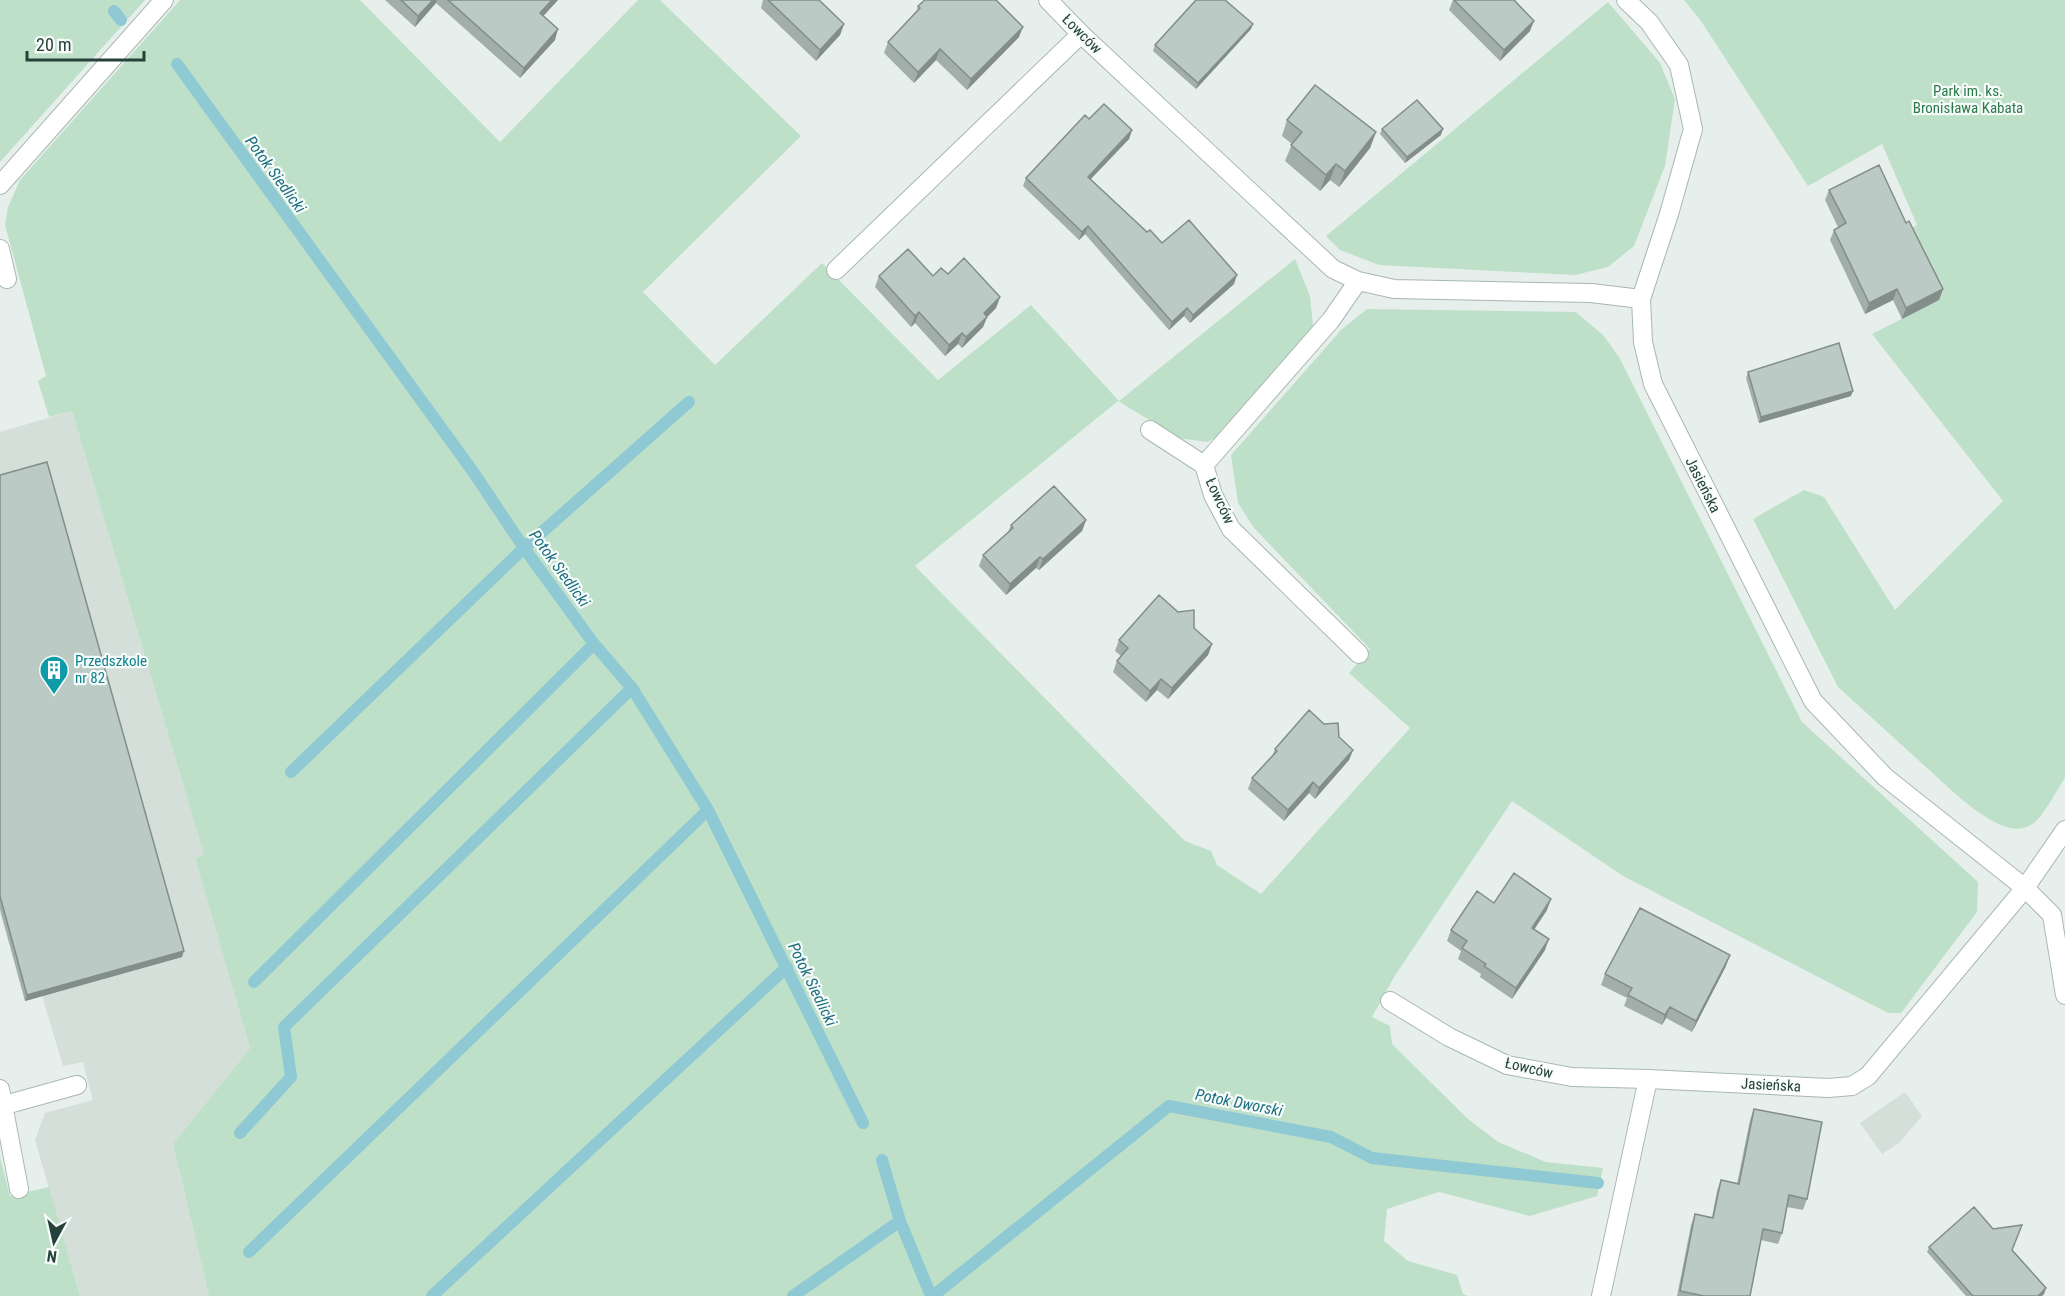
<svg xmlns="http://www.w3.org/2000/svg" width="2065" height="1296" viewBox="0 0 2065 1296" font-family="'Roboto Condensed',sans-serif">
  <rect width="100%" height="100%" fill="#e6efeb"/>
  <path fill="#d4dfda" d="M72,411L204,855L195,858L250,1048L173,1144L209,1296H80L35,1140L45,1113L93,1100L83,1062L63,1066L42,996L25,1001L0,912V432Z
    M1905,1092L1922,1116L1899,1143L1882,1154L1860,1123Z"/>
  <path fill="#bfe0c8" d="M0,0H145L0,162Z
    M180,0H360L500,142L638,0H660L801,136L643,292L715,365L822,263L938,380L1031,305L1119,401L1295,259L1310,296L1313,326L1221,435L1207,442L1179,438L1118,401L915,566L1185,841L1211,851L1217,865L1261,894L1410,728L1349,673L1370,649L1254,528L1238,503L1231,455L1341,330L1367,309L1576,312L1603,335L1619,357L1802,722L1978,882L1977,912L1901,1013H1888L1623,876L1512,801L1394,977L1372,1017L1390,1026L1392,1044L1468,1119L1498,1142L1546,1162L1603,1168L1597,1196L1530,1216L1439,1192L1387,1209L1384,1241L1408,1261L1457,1275L1463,1294L1468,1296H209L173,1144L250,1048L195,858L204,855L72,411L49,417L38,381L46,376L5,225L8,207L20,180Z
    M1684,0H2065V778C2056,791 2049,806 2039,818C2016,845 1981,814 1961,799L1838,687L1753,519L1804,490L1824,497L1895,610L2003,501L1872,334L1939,300L1905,232L1917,225L1882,144L1808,186L1701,21Z
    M1608,2L1660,63L1675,99L1665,166L1634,246L1608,267L1575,275L1379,265L1340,250L1326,236Z
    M0,1157L10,1196L49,1187L80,1296H0Z"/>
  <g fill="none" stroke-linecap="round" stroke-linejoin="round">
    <path stroke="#8ec9d4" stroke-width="12" d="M114,11L121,20
      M177,64L474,473L524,548L594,644L632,688L708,810L863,1123
      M291,772L524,548L689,402
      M254,982L594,644
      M240,1133L291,1077L284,1027L632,688
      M882,1160L900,1221L931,1296
      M249,1252L708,810
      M432,1296L787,967
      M793,1296L900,1221
      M933,1296L1169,1106L1331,1137L1372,1158L1598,1183"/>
    <g stroke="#a8b8b2" stroke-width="20">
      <path id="minor" d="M1048,0L1081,34L1333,269L1358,281L1394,289L1591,293L1641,299
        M1626,0L1649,22L1679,65L1693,129L1669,214L1641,299L1643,342L1653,384L1813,701L1885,777L2025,888L2052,915L2065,995
        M0,185L164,0
        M0,249L7,279
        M836,270L1081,34
        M1358,281L1331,320L1204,465L1213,495L1231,529L1359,654
        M1150,430L1204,465
        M1390,1001L1449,1037L1507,1065L1572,1077L1648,1079L1828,1088L1852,1086L1868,1076L2025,888L2065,830
        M0,1089L19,1189
        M5,1105L77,1085
        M1601,1296L1648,1079"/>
    </g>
    <use href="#minor" stroke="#fff" stroke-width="18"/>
  </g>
  <path fill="#a1aea9" d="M385,0H558L543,16L555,40L520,78L436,3L415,27Z
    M763,0H819L844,24L840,35L816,61L761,8Z
    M1453,0H1514L1530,31L1500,61L1449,10Z
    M918,6L1019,37L967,90L936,60L914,83L884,53L888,42L916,13Z
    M1251,29L1196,89L1153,51L1155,45Z
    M1089,119L1132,130L1129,139L1091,179L1147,232L1162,243L1234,284L1190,323L1184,316L1169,330L1085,234L1079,240L1023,186L1026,178Z
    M1287,120L1376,132L1370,148L1339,187L1330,180L1320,191L1285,161L1292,144L1282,136Z
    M1382,129L1441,135L1405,163L1380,134Z
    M1829,190L1906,223L1943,289L1939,300L1902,319L1893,300L1865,314L1830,240L1834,230L1838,227L1825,200Z
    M948,274L1000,297L996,308L987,317L983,327L962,348L958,344L945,356L915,323L911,327L875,287L879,276H933Z
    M1748,372L1851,396L1759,423L1746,378Z
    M0,475L182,957L25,1001L0,909Z
    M1086,520L1082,531L1039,570L1036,568L1006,595L979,566L983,555L1008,532L1011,525Z
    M1194,628L1212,644L1208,655L1168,699L1157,690L1146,702L1113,672L1117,661L1121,656L1115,651L1119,640Z
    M1339,737L1353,750L1349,760L1315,799L1309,793L1284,821L1248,789L1252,778L1272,757L1275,749Z
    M1494,903L1547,910L1534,929L1545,950L1512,999L1480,977L1481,974L1458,959L1461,951L1447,941L1451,930Z
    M1726,966L1692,1032L1666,1018L1662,1025L1624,1006L1627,998L1601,985L1605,974Z
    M1754,1109L1807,1199L1803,1210L1787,1207L1782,1233L1778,1244L1761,1240L1750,1296H1677L1691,1225L1695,1214L1712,1217L1717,1191L1721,1180L1737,1184L1750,1120Z
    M1929,1247L2012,1250L2046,1288L2044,1294L2042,1296H1966L1927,1252Z"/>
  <path fill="#838d89" d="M433,0H437L436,3L415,27L418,16Z
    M552,0H558L536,24L540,13Z
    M1534,21L1530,31L1500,61L1504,50Z
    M844,24L840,35L816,61L820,50Z
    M1253,24L1251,29L1196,89L1198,83Z
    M1023,27L1019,37L967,90L971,79Z
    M558,29L555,40L520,78L524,68Z
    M940,49L936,60L914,83L918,72Z
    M1443,129L1441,135L1405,163L1407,157Z
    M1132,130L1129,139L1085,185L1088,177Z
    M1376,132L1370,148L1339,187L1345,171Z
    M1336,164L1330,180L1320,191L1326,175Z
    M1088,226L1085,234L1079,240L1082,232Z
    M1237,275L1234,284L1190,323L1193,315Z
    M1897,289L1893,300L1865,314L1869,303Z
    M1943,289L1939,300L1902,319L1906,308Z
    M1000,297L996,308L987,317L983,327L962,348L966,337L984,313Z
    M1187,308L1184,316L1169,330L1172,322Z
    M919,312L915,323L911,327L915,316Z
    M962,333L958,344L945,356L949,345Z
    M1853,391L1851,396L1759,423L1761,417Z
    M1086,520L1082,531L1039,570L1043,559Z
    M1040,557L1036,568L1006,595L1010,584Z
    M1212,644L1208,655L1168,699L1172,688Z
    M1161,679L1157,690L1146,702L1150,691Z
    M1353,750L1349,760L1315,799L1319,788Z
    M1313,782L1309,793L1284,821L1288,810Z
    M1551,899L1547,910L1528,939L1532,928Z
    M1549,939L1545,950L1512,999L1516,988Z
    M184,951L182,957L25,1001L27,995Z
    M1730,955L1726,966L1692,1032L1696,1021Z
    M1670,1007L1666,1018L1662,1025L1665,1015Z
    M2046,1288L2044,1294L2042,1296H2038Z"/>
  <path fill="#bbcac4" stroke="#838d89" stroke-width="1.5" d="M401,0H433L418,16Z
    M448,0H552L540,13L558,29L524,68Z
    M768,0H819L844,24L820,50Z
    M925,0H996L1023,27L971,79L940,49L918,72L888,42L920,8L918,6Z
    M1196,0H1225L1253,24L1198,83L1155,45Z
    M1454,0H1514L1534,21L1504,50Z
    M1315,85L1376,132L1345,171L1336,164L1326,175L1291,145L1302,132L1287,120Z
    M1417,100L1443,129L1407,157L1382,129Z
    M1104,104L1132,130L1088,177L1147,232L1150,230L1162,243L1189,220L1237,275L1193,315L1187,308L1172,322L1088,226L1082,232L1026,178L1085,115L1089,119Z
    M1879,165L1906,223L1909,221L1943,289L1906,308L1897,289L1869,303L1834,230L1846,223L1829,190Z
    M908,249L933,276L941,268L948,274L964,258L1000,297L984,313L987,317L966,337L962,333L949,345L919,312L915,316L879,276Z
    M1839,343L1853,391L1761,417L1748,372Z
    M47,462L184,951L27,995L0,896V475Z
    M1054,486L1086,520L1043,559L1040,557L1010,584L983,555L1013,528L1011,525Z
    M1159,595L1178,612L1194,610V628L1212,644L1172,688L1161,679L1150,691L1117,661L1128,648L1119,640Z
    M1309,710L1324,724L1338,723L1339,737L1353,750L1319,788L1313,782L1288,810L1252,778L1277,751L1275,749Z
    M1514,873L1551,899L1532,928L1549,939L1516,988L1484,966L1486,964L1462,948L1467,941L1451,930L1477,891L1494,903Z
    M1640,908L1730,955L1696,1021L1670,1007L1665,1015L1628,995L1632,988L1605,974Z
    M1754,1109L1822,1122L1807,1199L1789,1195L1782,1233L1763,1229L1750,1296H1704L1680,1291L1695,1214L1713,1218L1721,1180L1739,1184Z
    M1974,1207L1993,1229L2022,1225L2012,1250L2046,1288L2038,1296H1973L1929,1247Z"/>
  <defs>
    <g id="building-pin" transform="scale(1.5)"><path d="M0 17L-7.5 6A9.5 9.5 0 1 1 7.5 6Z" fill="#0f9aa8" stroke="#f7fbf9"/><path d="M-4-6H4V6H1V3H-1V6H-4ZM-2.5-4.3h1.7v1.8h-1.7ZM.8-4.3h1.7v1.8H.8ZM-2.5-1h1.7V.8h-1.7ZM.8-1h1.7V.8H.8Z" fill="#fff"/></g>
  </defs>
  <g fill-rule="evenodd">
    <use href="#building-pin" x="54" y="670"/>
  </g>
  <g text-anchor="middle" stroke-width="4.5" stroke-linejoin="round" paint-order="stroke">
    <g font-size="15" fill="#24423a" stroke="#f7fbf9">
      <text transform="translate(1082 34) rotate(45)" y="5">Łowców</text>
      <text transform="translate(1703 485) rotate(63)" y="5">Jasieńska</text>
      <text transform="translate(1220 501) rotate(65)" y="5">Łowców</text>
      <text transform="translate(1529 1068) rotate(13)" y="5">Łowców</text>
      <text transform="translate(1771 1085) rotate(3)" y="5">Jasieńska</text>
    </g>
    <g font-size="15" fill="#2d7a4b" stroke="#f7fbf9">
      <text x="1968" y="96">Park im. ks.<tspan x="1968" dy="17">Bronisława Kabata</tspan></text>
    </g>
    <g font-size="15" fill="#0d838f" stroke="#f7fbf9" text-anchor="start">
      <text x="75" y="666">Przedszkole<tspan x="75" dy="17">nr 82</tspan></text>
    </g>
    <g font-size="16" font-style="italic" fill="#1c6f80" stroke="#f7fbf9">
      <text transform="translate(276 174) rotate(54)" y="6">Potok Siedlicki</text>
      <text transform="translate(560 568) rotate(54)" y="6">Potok Siedlicki</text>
      <text transform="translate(813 984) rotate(64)" y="6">Potok Siedlicki</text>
      <text transform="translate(1239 1102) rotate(11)" y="6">Potok Dworski</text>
    </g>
  </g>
  <g transform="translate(54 1242) rotate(188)" stroke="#f7fbf9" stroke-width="4.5" paint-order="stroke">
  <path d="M0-4.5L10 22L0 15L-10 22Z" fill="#24423a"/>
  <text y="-9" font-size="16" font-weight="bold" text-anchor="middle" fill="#24423a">N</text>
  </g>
  <path d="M27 51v9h117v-9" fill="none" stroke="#24423a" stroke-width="3"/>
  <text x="36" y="51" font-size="18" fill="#24423a" stroke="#f7fbf9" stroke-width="4.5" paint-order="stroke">20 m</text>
</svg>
